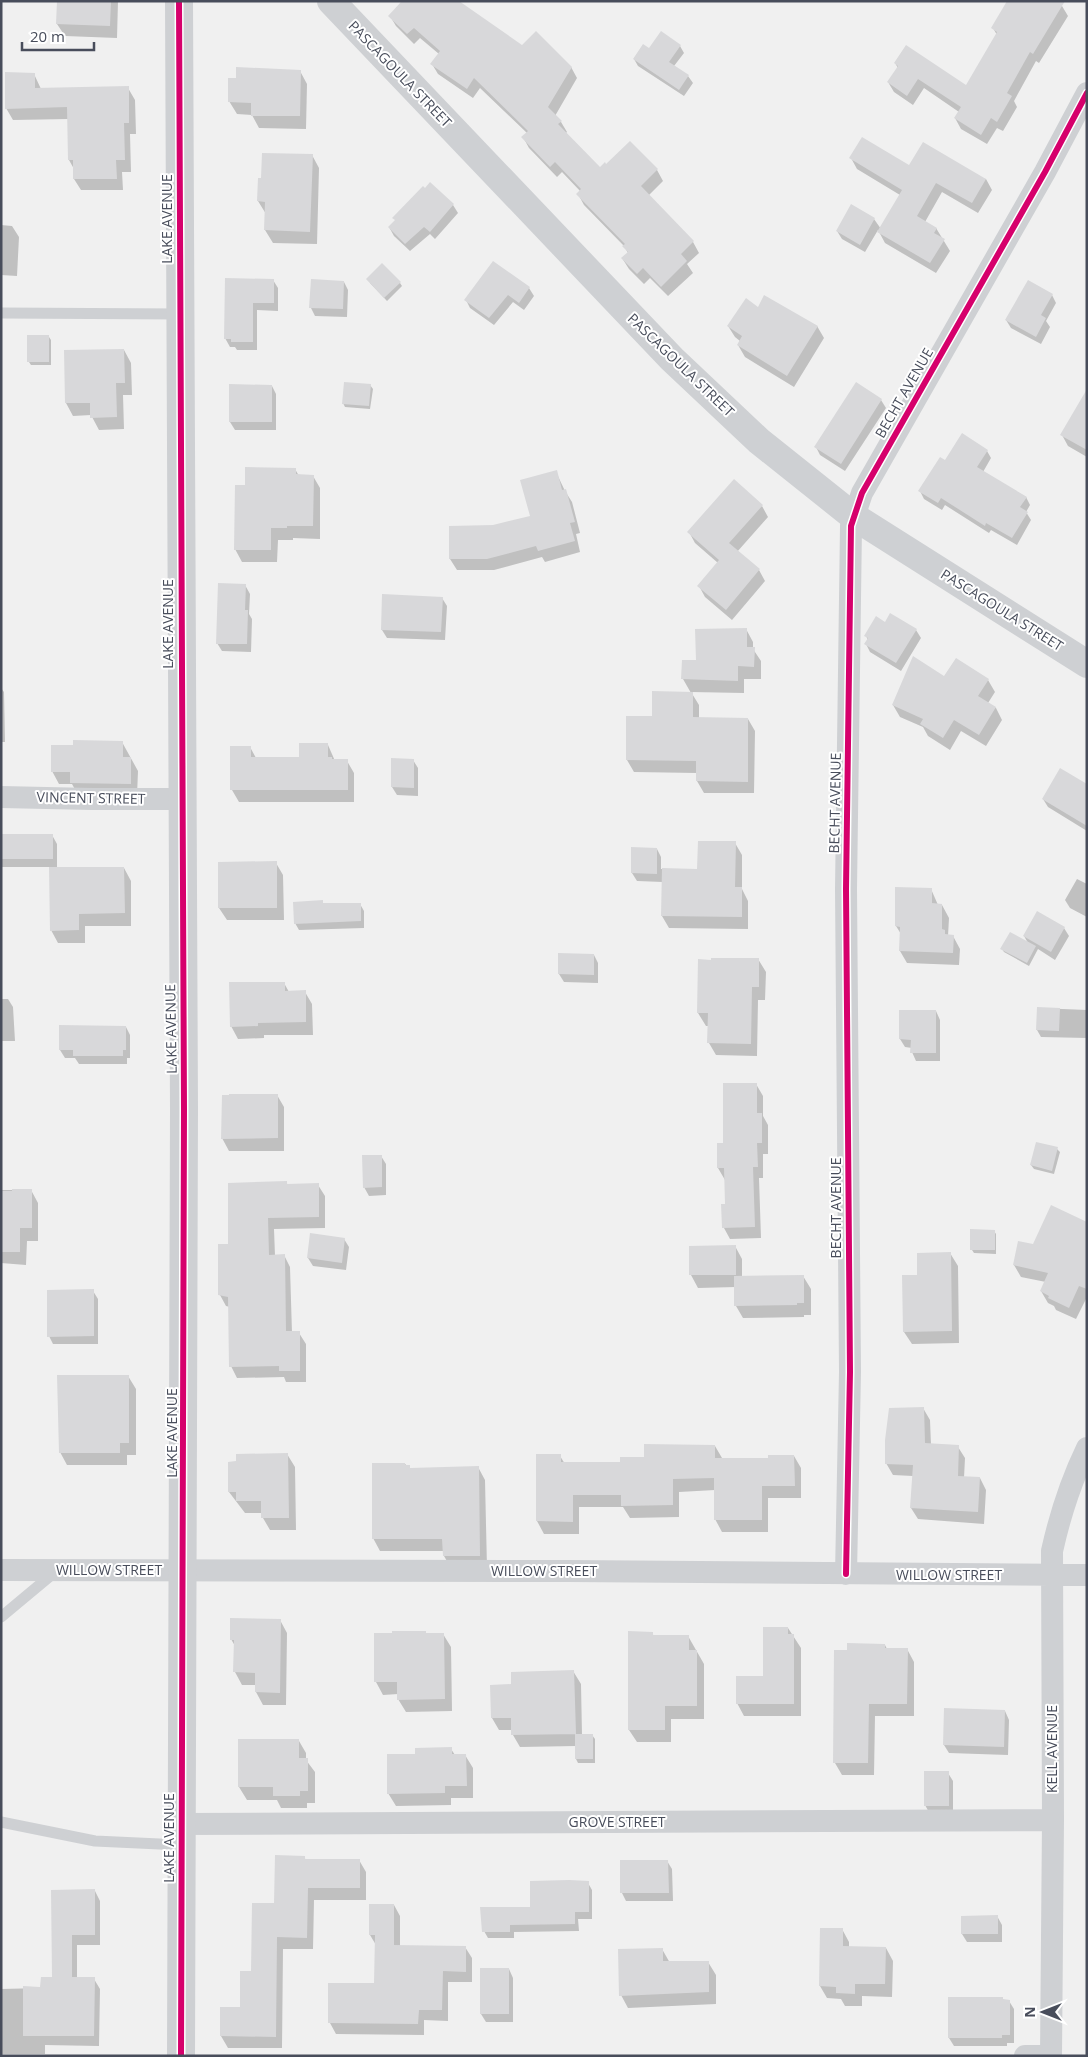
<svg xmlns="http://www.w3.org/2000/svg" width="1088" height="2057" viewBox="0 0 1088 2057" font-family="'Open Sans',sans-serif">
  <rect width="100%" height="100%" fill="#f0f0f0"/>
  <path fill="#0003" d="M58,1H118L117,38L65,36L57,24Z
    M402,1H461L459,3L522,47L571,67L577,78L555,116L561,122L567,132L565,134L600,169L606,166L630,142L657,170L663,181L648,196L693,242L699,253L687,264L693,273L668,296L650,278L644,284L629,269L622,258L628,253L624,246L584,205L578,194L581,192L562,172L557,177L529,148L523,137L527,133L480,88L473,98L438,74L432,64L439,54L420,38L414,44L396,26L390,16Z
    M1062,6L1068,16L1039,63L1036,61L1014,101L1017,107L1003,131L997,128L987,144L961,129L955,118L959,112L924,88L913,105L894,92L888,82L898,68L895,63L967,87L997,35L993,28Z
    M680,46L684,53L674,66L688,76L693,83L684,96L638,66L634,59L649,49Z
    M300,71L307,84L306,129L259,128L252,115L237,114L229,101Z
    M34,74L41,89L128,88L135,100L136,134H130L131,172H122L123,190H81L74,179V169L69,160V119L13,120L6,108Z
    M312,155L319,168L317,244L273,243L265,230L266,214L258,201L259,179Z
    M851,158L986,179L992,190L978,213L942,192L925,222L936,228L950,251L936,273L885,243L878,230L865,252L842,239L837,231L874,219L881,229L900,195L857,169Z
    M431,184L453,205L458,213L435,239L430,234L410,251L394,236L389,227Z
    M1,225L12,226L19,237L17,276L1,275V278Z
    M226,279L273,280L278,288V311L257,310V350H237L235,347H230L225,338Z
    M344,282L348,290L347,317L315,316L311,308Z
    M370,283H400L402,286L387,301Z
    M529,288L534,296L524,310L513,302L494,325L470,308L466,300Z
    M1052,295L1056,303L1046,321L1050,327L1041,344L1011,328L1006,320Z
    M728,326H817L824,338L794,387L745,357L738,345L740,341L735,337Z
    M49,337L51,340V365H31L29,362Z
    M124,350L131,363L132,395H123L124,429L99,430L91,415L73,416L66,403L65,351Z
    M856,384L881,400L886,408L845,471L820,455L816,447Z
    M370,385L373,389L370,409L345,407L343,403Z
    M272,386L276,394V430H235L230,422Z
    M1087,409V457L1068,446L1062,435Z
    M987,451L991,458L983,472L1026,497L1030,505L1026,512L1031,520L1017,545L991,530L989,533L945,505L942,510L924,499L920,491L945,462Z
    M295,469L299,476H313L320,488V539L293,538V540H278L277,562H242L235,549L246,486Z
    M556,472L565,491L572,502L580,533L576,534L580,552L545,562L542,557L494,570H457L450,559V527H494L531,517Z
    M762,506L768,517L737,552L759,570L765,581L732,620L705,597L699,586L718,563L695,543L689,532Z
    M245,585L250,594L249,614L252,619L251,652L222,651L217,643Z
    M442,598L447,606L445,640L387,638L382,630Z
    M885,623L916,630L921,638L901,671L870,652L866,644L868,640L866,636Z
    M746,629L753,642V649L761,661V679H744V693L691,692L699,705V718L748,719L755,731L754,793H704L697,781V773L634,772L627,760L653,717L691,693L683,679L697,661Z
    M945,677L988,680L995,692L988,703L996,708L1002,720L986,746L961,731L950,750L928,736L923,727L900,717L893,705Z
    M1,688L4,692L5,742H1V755Z
    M122,742L138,771L137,796L78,795L72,784H59L52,771L74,746Z
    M328,745L335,761H347L354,773V802H239L232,790L250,747L256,758H301Z
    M413,760L418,768V796L397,795L392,787Z
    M1087,788V831L1048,807L1043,799Z
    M1,835H52L57,844V869L124,868L131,881V926H85V943H58L51,930V867H1Z
    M735,843L742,855V889L748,901V929L669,928L662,916L663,882L637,881L632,873L657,849L661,857V869L699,870Z
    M276,863L283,875L284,920H227L219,908Z
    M1077,879L1087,884V917L1070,908L1065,900Z
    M931,889L938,905H942L949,918L948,936H953L960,949L959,965L907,963L900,951L901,934L896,926Z
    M322,902L324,904H360L364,911V928L299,930L295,923Z
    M1064,928L1069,936L1055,960L1038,949L1029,966L1004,952L1002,949L1028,943L1024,936Z
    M594,955L598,963V983L564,982L559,974Z
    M758,959L766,972L765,1000H758L757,1056L716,1055L709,1043V1026H706L698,1013L699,961Z
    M284,983L289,992H305L312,1004L313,1035H264V1038L238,1039L231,1026Z
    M1,999H8L13,1007L15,1041H1Z
    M1038,1008L1087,1010V1038L1041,1037L1037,1030Z
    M936,1011L940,1020V1061H916L912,1052V1048L905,1047L900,1039Z
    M126,1027L130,1035V1058H127V1064H79L75,1058H65L60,1050Z
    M756,1084L763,1096V1116L768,1125V1154H763V1178H759L761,1238L730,1239L724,1228L726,1205L725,1180L718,1168Z
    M277,1095L284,1107V1151H229L222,1138Z
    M1057,1149L1060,1152L1054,1174L1034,1169L1031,1165Z
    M381,1156L386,1164V1195L369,1196L364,1187Z
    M286,1182L288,1185H318L325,1196V1228L274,1229L275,1256L284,1255L290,1267L292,1333H299L306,1344V1382H286L284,1377L237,1378L231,1366L230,1307L226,1306L220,1295L230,1245Z
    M1,1190H31L38,1203V1241H27L26,1265L1,1263Z
    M1087,1228V1297L1076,1319L1056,1310L1054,1306L1048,1303L1041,1291L1046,1282L1021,1277L1014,1265L1033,1246Z
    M994,1231L996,1234V1254L974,1253L972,1250Z
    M344,1239L349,1247L346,1270L313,1266L308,1258Z
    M735,1246L742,1259V1277L803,1276L811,1289V1315H804V1317L743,1318L736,1306V1287L698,1288L691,1275L690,1247Z
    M950,1253L958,1266L959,1343L912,1344L904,1332Z
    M93,1291L98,1299V1344H53L49,1336Z
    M128,1376L136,1389V1455H127V1465H67L60,1452Z
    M923,1408L930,1420L931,1445L958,1447L965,1458L964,1478H980L986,1490L984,1524L918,1519L911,1508L913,1476L893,1475L886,1463Z
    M715,1446L722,1458L769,1459L794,1456L801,1468V1498H768V1532H722L715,1519V1490L679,1492V1517L630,1518L623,1507H579V1534H544L537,1521L538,1456H560L565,1464H621Z
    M287,1454L295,1467L296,1530H270L263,1518L262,1513H245L229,1492Z
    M405,1464L411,1469L478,1467L485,1480L487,1568H451L444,1556V1551H380L373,1538Z
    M280,1620L287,1633L286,1705H263L256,1692V1685H242L235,1672V1646L231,1639Z
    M788,1628L801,1648V1716H744L737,1703L764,1677Z
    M652,1633L654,1636H688L704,1664V1719H671V1742H637L629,1730Z
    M443,1634L451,1647L452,1711L406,1712L398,1699V1694L383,1695L376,1682L375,1635Z
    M885,1645L887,1649H907L914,1662V1716H875L874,1775H842L835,1763L849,1651Z
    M573,1671L581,1684L582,1735H592L595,1739V1763H578L576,1759V1746L520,1747L513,1735V1730H499L492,1718L512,1686Z
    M1005,1711L1009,1720L1008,1755L949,1753L944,1745Z
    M299,1741L306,1753V1760L315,1772V1803H307V1808H281L277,1800H247L239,1787Z
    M451,1749L455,1755H465L473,1768V1798H451V1805L396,1806L388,1793L417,1755Z
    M948,1773L953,1781V1814H930L925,1805Z
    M304,1857L306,1860H359L366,1872V1900H314L313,1949H283L282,2048H228L221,2036L241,2008L252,1972Z
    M667,1861L672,1869L673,1901H626L622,1893Z
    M588,1883L592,1890V1919H578L579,1931L514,1932V1938H488L484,1931Z
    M53,1891H95L100,1901V1945H77V1978L94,1979L100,1989L99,2046L45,2045V2054H1V1989L42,1988L53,1978Z
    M370,1905H394L400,1916V1947H465L472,1958V1982H448V2021L424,2020V2035L336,2034L330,2023L375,1984L376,1945L370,1935Z
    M997,1916L1002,1925V1942H967L962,1934Z
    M842,1929L849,1942V1947L886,1948L893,1961L892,1997L862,1996V2006H845L841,1999L827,1998L820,1986Z
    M662,1949L670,1963L708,1962L716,1975V2004L628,2008L621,1995Z
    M509,1969L513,1978V2022H486L481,2014Z
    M1003,2001H1009L1014,2009V2043H1007V2046H954L949,2038Z"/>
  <path fill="#d8d8da" d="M57,1H111L110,26L56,24Z
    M402,1H459L522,45L536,31L572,67L548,107L562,121L558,124L600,167L605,162L606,164L630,141L658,169L641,186L694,241L681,254L687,261L661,287L643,268L637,274L621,258L628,252L622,246L625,244L576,194L581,189L555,162L550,167L521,137L528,131L474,78L467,89L430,64L440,51L414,28L407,34L388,16Z
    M1007,1H1065L1033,54L1030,52L1007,93L1012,96L997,122L991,118L981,135L954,118L961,107L918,79L907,96L887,82L898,66L894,63L906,45L966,85L997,32L991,28Z
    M661,31L681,45L669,62L689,75L679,90L633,59L643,44L649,48Z
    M236,67L301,70L300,116H251V103L228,102V78H236Z
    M5,72L35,73V88L129,86V123H124L125,160H116L117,179H73V160H68L67,107L5,109Z
    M862,137L909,165L923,142L986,179L972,203L936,183L917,216L937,228L934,233L945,239L930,263L877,232L902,190L849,158Z
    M262,153L313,154L310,232L264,230L265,202L257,201L258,178H261Z
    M430,182L454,204L430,232L424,227L405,244L388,227L395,220L392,218L423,186L425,188Z
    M851,204L875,218L860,245L836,231Z
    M493,261L530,287L519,303L508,295L489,318L464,300Z
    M382,263L401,282L384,298L366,279Z
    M225,278L274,279V303H253V342H231V339H224Z
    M311,279L344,281L343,309L309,308Z
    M1028,280L1053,294L1041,315L1046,318L1036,337L1005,320Z
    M764,295L818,326L787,376L737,345L742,336L727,326L746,298L758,307Z
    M27,335H49V362H27Z
    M124,349L125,383H116L117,417L90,418V403H65L64,350Z
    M344,382L371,384L369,406L342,404Z
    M856,382L882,399L841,464L814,447Z
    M229,384L272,385V422H229Z
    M1087,389V450L1060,435Z
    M962,433L988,450L977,467L1027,497L1020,507L1028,512L1012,538L986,523L985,526L941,498L938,503L918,491L940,457L945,460Z
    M245,467L296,468V474L314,475L313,526H287V528H271V550H234L235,485H245Z
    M557,470L562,490L566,489L575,522L570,523L575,541L538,551L536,546L487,559H449V526L493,525L530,516L520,480Z
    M734,479L763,505L729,543L760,569L726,610L697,586L719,560L687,532Z
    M218,583L246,584L245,610H248L247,644H216Z
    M382,594L443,597L441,632L381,630Z
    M890,613L917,629L896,663L864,644L868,638L864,636L876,616L885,622Z
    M747,628V647H755L754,667L738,666V681L681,679L682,660H696L695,629Z
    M913,656L944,676L956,658L989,679L978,696L996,707L979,735L954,720L943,738L920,724L923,719L892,705Z
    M652,691L693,692V717L748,718V782L696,781V761L626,760V716H652Z
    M73,740L123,741V757H131V784L70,783V772H51V745H73Z
    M299,743H328V757H332V759H348V790H230V746H251V757H299Z
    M391,758L414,759V788L391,787Z
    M1060,768L1087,784V826L1042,799Z
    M1,834H53V859H1Z
    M698,841H736L735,887H742V917L661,916L662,868L697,869Z
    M631,847L657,848V874L631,873Z
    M277,861V908H218V862Z
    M49,867H124L125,913L79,914V930L50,931Z
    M895,887L932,888V903L942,904V929L945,930V934L954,935L953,953L899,951L900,927L895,926Z
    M323,900V903H361V921L294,924L293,902Z
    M1037,911L1065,927L1051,952L1023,936Z
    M1010,932L1036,946L1027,963L1000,949Z
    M558,953L594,954V975L558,974Z
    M711,958H759V987H752L751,1044L707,1043L708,1013H697L698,959L711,960Z
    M229,982H285V991L306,990V1022L258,1023V1026L230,1027Z
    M1037,1007L1060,1008L1059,1031L1036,1030Z
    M899,1010H936V1053H910L911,1040L899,1039Z
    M59,1025L126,1026V1050H123V1056H73V1050H59Z
    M723,1083H757V1113H762V1143H757L758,1167H753L755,1227L722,1228L721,1204H725L724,1168H717V1143H723Z
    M229,1094H278V1138L221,1139L222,1095H229Z
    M1036,1142L1058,1147L1052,1171L1030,1165Z
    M362,1155H382V1187L363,1188Z
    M287,1181V1184L319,1183V1217L268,1218L269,1255L285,1254L286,1331H300V1371H279V1366L229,1367L228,1297L218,1295V1244H228V1183Z
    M12,1189H32V1228H20V1252H1V1191H12Z
    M1051,1205L1087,1222V1289L1079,1286L1069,1308L1048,1298L1049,1296L1040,1291L1048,1273L1013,1265L1018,1241L1033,1244Z
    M970,1229L995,1230V1250H970Z
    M310,1233L345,1238L342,1263L307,1258Z
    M736,1245V1275H689V1246Z
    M951,1252L952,1331L903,1332L902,1275H917V1253Z
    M804,1275V1303H797V1305L734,1306V1276Z
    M94,1289V1336L47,1337V1290Z
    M57,1375H129V1443H120V1453H59Z
    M924,1407L925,1443L959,1445L958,1476L980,1477L978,1512L910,1508L913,1465L885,1464V1440L889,1408Z
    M644,1444L715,1445V1458H768V1455H794L795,1486H762V1520H714V1478L673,1479V1505L621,1506V1495H573V1522L536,1521V1454H561V1462H620V1457H644Z
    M288,1453L289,1518H261V1501H236V1492H228V1462L236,1461V1454Z
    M372,1463H405V1465H410V1468L479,1466L480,1556H443L442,1539H372Z
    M230,1618L281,1619L280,1693L255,1692V1673L233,1672L234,1640H230Z
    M763,1627H788V1634H794V1704H736V1676H763Z
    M392,1631H426V1633H444L445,1699L397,1700V1682H374V1633H392Z
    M628,1631L653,1632V1635H689V1650H697V1706H665V1730H628Z
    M847,1643L885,1644V1648H908L907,1704H869L868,1763H833L834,1650H847Z
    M574,1670L576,1734L511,1735V1718H491L490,1685L511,1684V1672Z
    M944,1708L1005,1710L1004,1747L943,1745Z
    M575,1734H593V1759H575Z
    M238,1739H299V1758H308V1791H300V1796H273V1787H238Z
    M452,1747V1754H466L467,1786H445V1793L387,1794V1754H415V1748Z
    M924,1771H949V1806H924Z
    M275,1855L305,1856V1859H360V1888H308L307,1938L277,1937L276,2037L220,2036V2007H240V1971H251L252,1903H274Z
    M620,1860H668L669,1893H620Z
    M569,1880L589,1881V1912H575V1924L510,1925V1932H482L480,1907H530V1881Z
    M95,1889V1935H72V1977H95L94,2036H23V1986L40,1987L41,1977H52L51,1890Z
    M369,1904H394V1945L466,1946V1972L443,1971L442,2010H419L418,2024L328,2023V1983H374L375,1935H369Z
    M998,1915V1934H961V1916Z
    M820,1928H843V1946L886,1947L885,1984H855V1994L836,1993V1987L819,1986Z
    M663,1948V1961H709V1992L619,1996L618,1949Z
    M480,1968H509V2014H480Z
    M948,1997H1003V1999L1010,2000V2035H1002V2038H948Z"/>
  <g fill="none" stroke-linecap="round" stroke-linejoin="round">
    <path stroke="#ced0d3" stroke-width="11" d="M1,313L180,314
      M1,1617L55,1572
      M1,1822L95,1841L181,1845"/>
    <path stroke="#ced0d3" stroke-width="22" d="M1,797L92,799H182
      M1,1570L569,1571L1087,1575
      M846,1574L850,1372L846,889L851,526L862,493L1045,172L1087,93
      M181,1824L1053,1820
      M1025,2056H1051
      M1051,2056L1053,1820L1052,1551C1060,1515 1071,1481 1087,1448"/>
    <path stroke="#ced0d3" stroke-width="28" d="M179,1L184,1110L181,2056
      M331,1L672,359L759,441L853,516L1087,664"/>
    <g stroke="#fff" stroke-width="9">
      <path id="cycleway" d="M179,1L184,1110L181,2056
        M846,1574L850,1372L846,889L851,526L862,493L1045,172L1087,93"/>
    </g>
    <use href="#cycleway" stroke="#d6006c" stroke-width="6"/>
  </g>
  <g text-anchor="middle" stroke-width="4" stroke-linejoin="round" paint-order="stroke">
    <g font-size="14" fill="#484d5b" stroke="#fff">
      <text transform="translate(400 74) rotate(46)" y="5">PASCAGOULA STREET</text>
      <text transform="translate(167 219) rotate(-90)" y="5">LAKE AVENUE</text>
      <text transform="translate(681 365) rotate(44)" y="5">PASCAGOULA STREET</text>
      <text transform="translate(904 393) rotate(-60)" y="5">BECHT AVENUE</text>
      <text transform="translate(1002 610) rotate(32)" y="5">PASCAGOULA STREET</text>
      <text transform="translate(168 624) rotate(-90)" y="5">LAKE AVENUE</text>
      <text transform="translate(91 798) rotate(1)" y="5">VINCENT STREET</text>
      <text transform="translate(835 803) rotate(-89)" y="5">BECHT AVENUE</text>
      <text transform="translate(171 1029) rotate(-91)" y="5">LAKE AVENUE</text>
      <text transform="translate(836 1208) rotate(-90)" y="5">BECHT AVENUE</text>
      <text transform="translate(172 1433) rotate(-90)" y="5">LAKE AVENUE</text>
      <text x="109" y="1575">WILLOW STREET</text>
      <text x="544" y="1576">WILLOW STREET</text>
      <text x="949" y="1580">WILLOW STREET</text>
      <text transform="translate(1052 1749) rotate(-90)" y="5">KELL AVENUE</text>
      <text x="617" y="1827">GROVE STREET</text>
      <text transform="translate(169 1838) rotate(-90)" y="5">LAKE AVENUE</text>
    </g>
  </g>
  <rect width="1088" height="2057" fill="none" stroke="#484d5b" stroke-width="5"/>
  <g transform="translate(1043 2012) rotate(270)" stroke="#ffffff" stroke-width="4" paint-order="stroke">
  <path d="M0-4L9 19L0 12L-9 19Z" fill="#484d5b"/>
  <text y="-8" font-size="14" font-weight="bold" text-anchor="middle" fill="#484d5b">N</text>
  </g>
  <path d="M22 42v8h72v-8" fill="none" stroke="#484d5b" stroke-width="2.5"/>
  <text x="30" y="42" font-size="15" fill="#484d5b" stroke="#ffffff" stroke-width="4" paint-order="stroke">20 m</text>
</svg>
